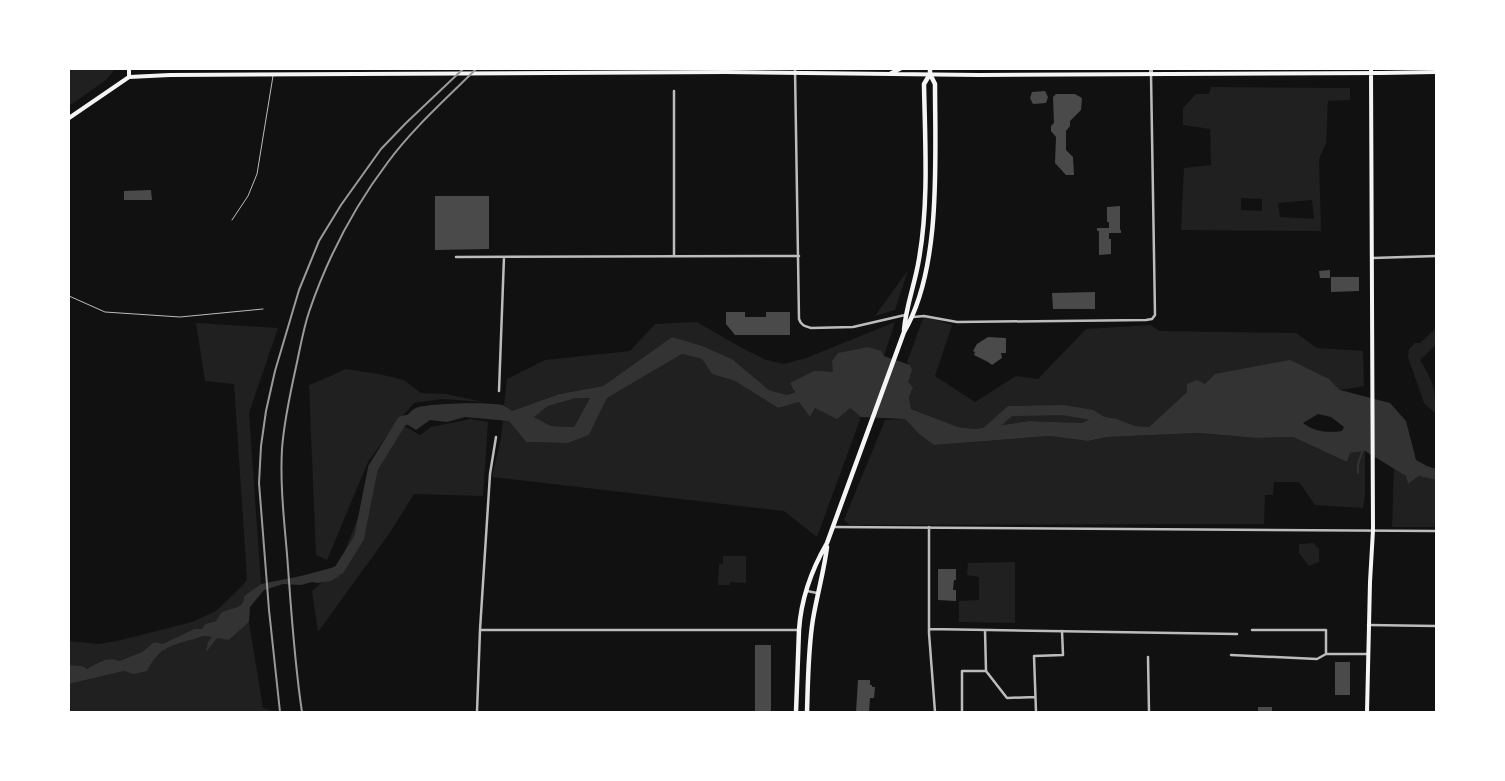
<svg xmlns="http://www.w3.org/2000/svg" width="1505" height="781" viewBox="0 0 1505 781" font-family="'Times New Roman',serif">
  <rect width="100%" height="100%" fill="#111"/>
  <path fill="#202020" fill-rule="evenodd" d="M69,69H115L106,80L69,106Z
    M1211,87L1350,88V100L1328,101L1326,143L1319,159L1321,231L1181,230L1184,168L1211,165L1210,129L1183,125V108L1196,94H1209ZM1241,198L1262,199V211L1241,210ZM1312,200L1314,219L1280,217L1278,203Z
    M908,270L895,310L875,316Z
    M924,316L952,325L935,376L975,402L1016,376L1038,379L1086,329L1151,325L1159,331L1296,333L1317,348L1363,351L1364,386L1340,390L1329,379L1205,384L1197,381L1188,384L1187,392L1149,427L1135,426L1117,419L1092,418L1082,423L1029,421L975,429L958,427L911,409L909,398L913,387L908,382L910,365L907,362Z
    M697,322L740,347L766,360L784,364L806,358L895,322L884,356L834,372L787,395L769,390L732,359L672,337L603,386L559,394L512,411L504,405L507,379L545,360L630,351L655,324Z
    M196,323L278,328L249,413L261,584L244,596C245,610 229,607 221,613C220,614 217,619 216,621L205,624L202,629H194L163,645L154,642L142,652L119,661L102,660L86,669L82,666L69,665V641L98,644L117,641L192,622L216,611L243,585L247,579L234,384L205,381Z
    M1436,328V345L1420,360C1433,381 1436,390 1436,414L1424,403L1408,357L1409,349L1415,343H1420Z
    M682,354L702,359L712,374L735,381L778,408L799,402L810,417L815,408H850L861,417L817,537L784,511L492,477L501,438L503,420L509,421L526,442L568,443L589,435L607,398Z
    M345,369L379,374L404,380L421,393L446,394L484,402L442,399L414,403L394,426L368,462L327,560L316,555L309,385L331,376Z
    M576,398H590L574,427L551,426L533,417L548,406Z
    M471,419L488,422L483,496L414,494L389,534L318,632L312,591L338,568L377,470L404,426L420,435L431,427Z
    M905,419L919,434L934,445L1049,436L1088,441L1107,437L1199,433L1256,438L1293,437L1347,462L1350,453L1365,451V496L1363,508L1315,505L1299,482H1274L1273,495H1265L1264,524L850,525L844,520L885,420Z
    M1394,468L1406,476L1408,484L1419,476L1436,480V527H1392Z
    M1313,543L1319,549V562L1309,566L1299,553V544Z
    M723,556H746V583L730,582V585H718L719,564H723Z
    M1015,562V623L959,622V601L979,600V577L967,575L968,563Z
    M249,622L263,708L274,711V712H69V684L124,671L133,674L167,648L180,642L189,640L204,635L229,640Z"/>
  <path fill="#333" fill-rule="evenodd" d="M672,337L702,346L732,359L769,390L787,395L795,392L790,383L814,371L833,372L832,361L838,353L868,347L881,351L884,356L910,365L912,370L908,382L913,387L909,398L911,409L958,427L975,429L1029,421L1082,423L1092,418V415L1117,419L1135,426L1149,427L1187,392V384L1197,380L1205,384L1215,374L1290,360L1329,379L1340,390L1390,403L1406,421L1416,460L1427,466L1436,469V480L1419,476L1408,484L1406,476L1365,451L1350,453L1347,462L1293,437L1256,438L1199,433L1107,437L1088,441L1049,436L934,445L919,434L905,419L861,417L850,408L837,419L815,408L810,417L799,402L778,408L735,381L712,374L702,359L682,354L607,398L589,435L568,443L526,442L509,421L465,417L447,422L430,420L416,430L402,421C406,417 411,410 416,408C429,403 488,402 502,405C506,406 509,409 512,411L559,394L603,386ZM576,398H590L574,427L551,426L534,417L548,406ZM1318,414L1331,417L1344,427L1342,431C1327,433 1315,432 1303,423Z
    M335,567L339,576L331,581L317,583L312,582L301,585L283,584L264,590L250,607L249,622L229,640L217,638L206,652L208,642L212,637C202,634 199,638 190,640C168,646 158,650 147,671L133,674L124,671L69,684V665L82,666L87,669C97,663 107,656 119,661L142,652L154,642L163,644L194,629H202L205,624L216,621C217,619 220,614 221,613C229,607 245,610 244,596L261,584L301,576Z"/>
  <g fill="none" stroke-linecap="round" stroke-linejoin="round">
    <path stroke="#333" stroke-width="2" d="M1358,473V464L1362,452"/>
    <path stroke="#333" stroke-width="10" d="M983,435L1010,411L1063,410L1092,415L1104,423
      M325,576L339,570L359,538L373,468L402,421L415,418"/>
  </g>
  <path fill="#4a4a4a" d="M1045,91L1048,97L1046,103L1033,104L1030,98L1032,92Z
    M1056,94H1075L1082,98L1081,110L1070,121V126L1066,131V150L1073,157L1074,175H1066L1055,163L1056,137L1051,131V126L1054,123L1053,97Z
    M151,190L152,200H124V191Z
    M435,196H489V249L435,250Z
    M1120,206V230H1121V233H1109V239H1111V254L1099,255V231H1097V228H1109V222H1107V207Z
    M1330,270V278H1320L1319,271Z
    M1331,277H1359V291L1331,292Z
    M1095,292V309H1053L1052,293Z
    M726,312H745V317H766V312H790V335H735L726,324Z
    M988,337L1006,338V353H1001L1002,358L992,365L988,362L974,355L975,352L973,351L977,344Z
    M938,569H956V580H954L953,590H956V601L938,600Z
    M755,645H771V712H755Z
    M1335,662H1350V695H1335Z
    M858,680H870V685H872V687H875L874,698H870L869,712H856Z
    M1258,707H1272V712H1258Z"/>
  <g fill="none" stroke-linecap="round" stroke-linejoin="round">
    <path stroke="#bcbcbc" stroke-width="1" d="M232,220L248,196L257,174L273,76
      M69,296L105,312L180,317L263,309"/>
    <path stroke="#bcbcbc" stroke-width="2.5" d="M795,69L799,319C801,325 804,326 811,328L853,327L905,315
      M674,91V256
      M456,257L799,256
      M1373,258L1436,256
      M913,317L924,316L957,322L1146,320L1152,319L1155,315L1151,74
      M499,391L504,257
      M833,527L1436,531
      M929,527V633L935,712
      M807,591L817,593
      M1368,625L1436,626
      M929,629L1237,634
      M480,630H798
      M1252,630H1326V654
      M1231,655L1317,659L1326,654H1368
      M1148,657L1149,712
      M986,671L1007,698L1035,697
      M477,712L480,630L490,474L496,437
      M962,712V671H986L985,630
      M1036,712L1034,656L1063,655L1062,631"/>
    <path stroke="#bcbcbc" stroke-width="4" d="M1151,69V74"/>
    <path stroke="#f5f5f5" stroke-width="4" d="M129,69V77
      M891,73L900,69
      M69,118L129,77L170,75L726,72L979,75L1381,73L1436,72
      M1367,712L1370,582L1373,530L1371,69"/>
    <path stroke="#f5f5f5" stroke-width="4.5" d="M904,330C906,306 915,284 919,259C929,202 925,142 924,84L930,74
      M796,712L799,630C801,600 812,569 827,543L904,332C942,268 935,157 935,84L930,74V69
      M807,712C808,681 808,650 813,619C817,595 824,571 827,547"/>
    <path stroke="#9a9a9a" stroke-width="2" d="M280,712L269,610L259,483L261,446L266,411L275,371L299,290L319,241L341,205L381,149L406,123L463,69
      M302,712C294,660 291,607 287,554C284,519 280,484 282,449C284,421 290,394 296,367C300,349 303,330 309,312C327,259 354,207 388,162C413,128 446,99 476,69"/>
  </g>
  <rect width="1505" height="781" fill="none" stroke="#ffffff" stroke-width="140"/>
</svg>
